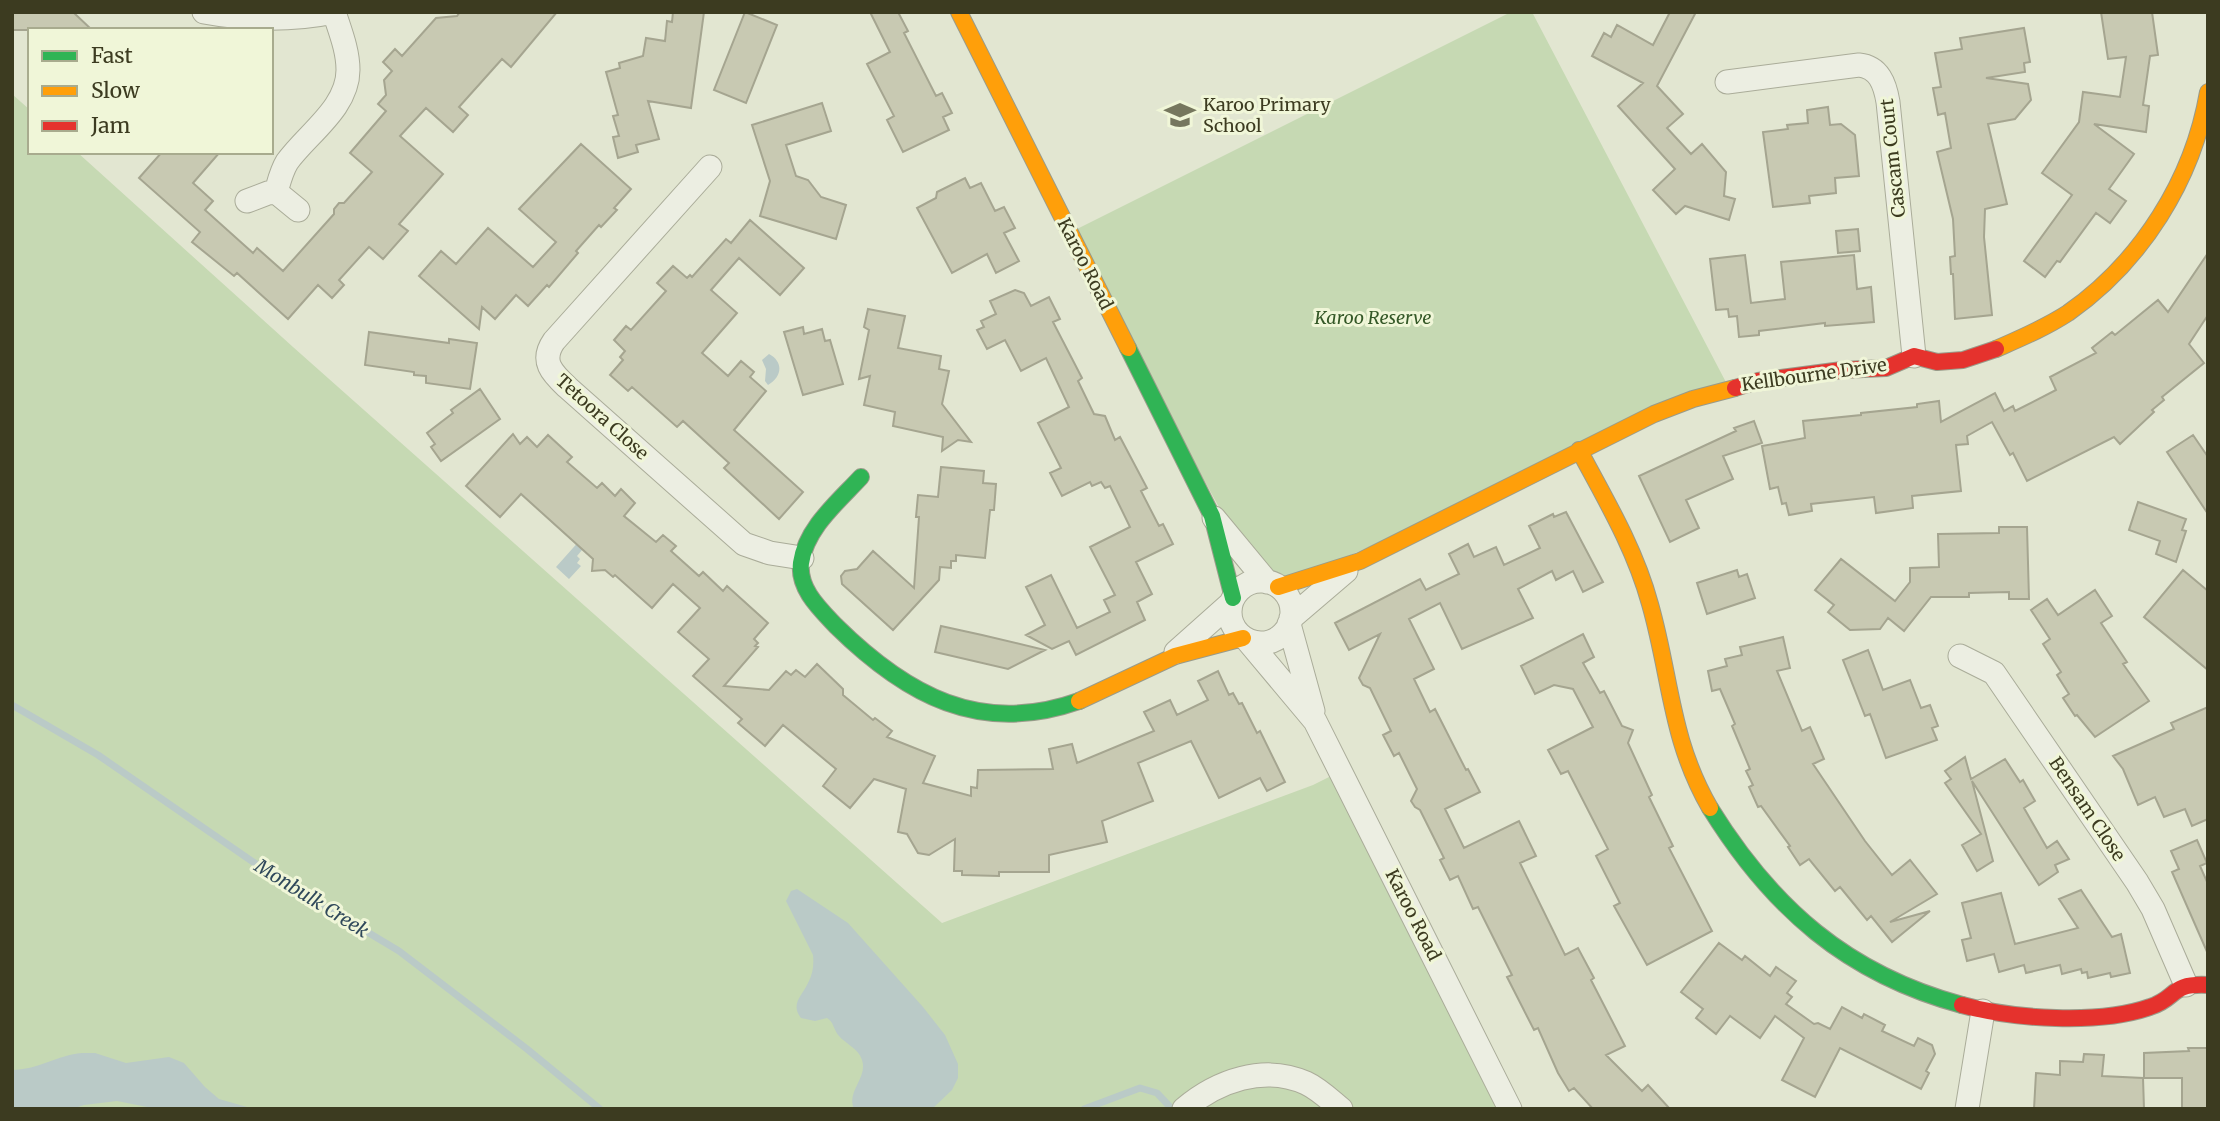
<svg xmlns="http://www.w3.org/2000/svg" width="2220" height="1121" viewBox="0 0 2220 1121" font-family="Merriweather,serif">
  <rect width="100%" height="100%" fill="#e2e6d1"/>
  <path fill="#c6d9b3" d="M1511,12H1532L1729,388L1278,587L1244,553L1069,233Z
    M12,94L30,110V152H77L293,347L942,923L1313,785L1341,771L1510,1109H12Z"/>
  <path fill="#bacac7" d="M769,354C784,362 782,377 768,385L765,381L766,369L762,360Z
    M581,539L587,544L577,556L580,559L577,563L581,566L569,579L556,567Z
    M797,889L848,923L923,1007L945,1035L958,1064V1078L952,1090L932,1109H854C846,1091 868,1078 862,1060C859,1049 846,1044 839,1036C833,1029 834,1022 827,1018L815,1021L801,1018C790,1004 802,996 808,983C813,974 814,965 813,955L786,901L791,891Z
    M82,1053H95L126,1063L169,1057L184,1063L205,1087L219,1099L254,1109H157L117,1101L84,1105L72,1109H12V1070C37,1070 58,1055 82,1053Z"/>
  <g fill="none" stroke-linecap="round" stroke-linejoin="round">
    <path stroke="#bacac7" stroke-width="7" d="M12,705L98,755L272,875L399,951L527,1049L600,1109
      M1084,1109L1140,1088L1157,1093L1172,1109"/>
  </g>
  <path fill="#c8c9b2" stroke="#a5a590" stroke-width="2" d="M12,12H73L92,30H12Z
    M460,12H557L511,67L502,59L459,107L468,115L453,132L426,108L400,136L443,174L399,224L408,231L383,259L369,247L339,280L344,285L332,298L318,285L288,319L237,273L234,276L192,242L200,232L139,178L162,152H220L193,183L213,201L205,210L253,253L257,248L283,271L334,214V209L339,203H344L372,172L350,153L386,111L378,104L386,95L384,80L392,71L383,62L395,49L402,56L436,18L457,16Z
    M673,12H704L691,108L648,101L659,139L636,145L638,152L618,158L613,137L619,136L613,116L618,115L606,72L620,68L619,63L643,56L646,38L665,41L667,21L672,22Z
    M745,12L777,25L746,103L714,90Z
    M870,12H898L908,31L904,33L936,96L942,93L952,113L943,117L949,130L903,152L887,120L894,116L867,64L890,52Z
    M1670,12H1696L1657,86L1683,114L1667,128L1691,154L1702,144L1726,172L1724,196L1735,199L1729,220L1685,206L1676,214L1653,190L1675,169L1618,106L1643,83L1592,56L1604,33L1611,37L1617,25L1653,45Z
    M2101,12H2152L2158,55L2150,56L2143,105L2149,106L2146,132L2094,124L2134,154L2109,189L2126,201L2110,223L2096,213L2060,262L2057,261L2045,277L2024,261L2072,195L2042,173L2079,122L2083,92L2120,97L2126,57L2108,59Z
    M2024,28L2030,62L2024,63L2025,72L1986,78L2028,84L2031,100L2015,119L1988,124L2007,204L1985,209L1984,237L1992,315L1955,319L1953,274H1951L1950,257L1955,256L1953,219L1937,152L1951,148L1945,113L1938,115L1933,88L1941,87L1935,53L1962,49L1960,38Z
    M822,103L831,131L786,145L796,176L808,180L821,197L846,205L836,239L760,216L770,181L752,125Z
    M1828,107L1830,125L1841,124L1855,135L1859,176L1835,178L1836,193L1809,196L1810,203L1773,207L1763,132L1788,129L1787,125L1808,123L1807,110Z
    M581,144L631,189L614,208L617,210L601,227L599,225L576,251L578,253L549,287L547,285L528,306L516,295L495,319L482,307L479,329L419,276L441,251L456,264L488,228L533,267L556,242L519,209Z
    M965,178L970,188L981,183L995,211L1004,207L1015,228L1004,233L1019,261L996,273L987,254L952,273L917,208L936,198L937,192Z
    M750,220L804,268L780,295L739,258L711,290L737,313L702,353L728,376L741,361L754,372L750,377L766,391L734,430L803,492L779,519L724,468L729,463L683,421L677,427L632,387L628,391L610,375L623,360L620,357L625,351L614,340L626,326L631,330L666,291L657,283L673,266L687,278L690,275L692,277L726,239L731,243Z
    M1858,229L1860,251L1838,253L1836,231Z
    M2208,253V315L2189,344L2204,363L2162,397L2164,400L2152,410L2154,412L2120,444L2114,437L2027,481L2013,453L2010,455L1992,422L1967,436L1968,444L1956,445L1961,491L1912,496L1913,508L1876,513L1874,497L1811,504L1812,511L1789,515L1786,503L1782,504L1778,487L1770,489L1762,446L1805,438L1803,421L1861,415V413L1917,407V404L1939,401L1941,422L1995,393L2004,411L2013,406L2015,411L2056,390L2050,377L2096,353L2092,348L2112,332L2115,335L2158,300L2168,312Z
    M1745,255L1751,303L1785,299L1781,262L1854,255L1857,289L1871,287L1874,322L1825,326V323L1759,331V335L1739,337L1737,316L1729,317L1728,309L1716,310L1710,259Z
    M1015,290L1024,293L1031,306L1049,297L1060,319L1053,322L1082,378L1078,381L1094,414L1105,416L1115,440L1120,437L1147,488L1141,491L1159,526L1163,524L1173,544L1136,562L1152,594L1137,602L1145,620L1076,655L1069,641L1052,649L1026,635L1045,625L1026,587L1051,575L1077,628L1110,612L1104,600L1115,595L1090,547L1130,527L1110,486L1105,488L1101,482L1092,486L1090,482L1062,496L1050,473L1061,468L1038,423L1069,407L1046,358L1021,371L1005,340L987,349L977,330L984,327L981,321L996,314L990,301Z
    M868,309L905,316L898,348L941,356L939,369L949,371L942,404L971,442L958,440L942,451L943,437L893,426L895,412L864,405L870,376L859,379L869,330L864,327Z
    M803,327L804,334L822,329L825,341L830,340L843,384L803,395L784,332Z
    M369,332L449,343V339L477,343L470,389L426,383V376L414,375V372L365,365Z
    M480,389L500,419L441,461L431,447L435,444L427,433L453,413L451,410Z
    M1754,421L1762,443L1723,456L1733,479L1686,500L1699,528L1670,542L1639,476L1736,431L1734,428Z
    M513,434L520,444L527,437L537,447L548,435L572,457L567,462L597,488L602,483L615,496L621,489L635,503L624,516L656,542L663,535L676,546L671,551L699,576L703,572L723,591L727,586L768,623L754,639L758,643L755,646L758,647L724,686L769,690L786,671L791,675L796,670L805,677L817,664L843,689V695L873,720L875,718L892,731L887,737L935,756L923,783L971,796V787L977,788L978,770L1053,769L1049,749L1072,744L1077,763L1154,731L1144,712L1170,700L1177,715L1208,700L1198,681L1218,671L1229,695L1233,693L1239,704L1242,703L1257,733L1260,731L1285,782L1267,791L1260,778L1219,798L1191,741L1138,763L1153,801L1102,821L1107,842L1049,855V872H999V876L962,875V871H954L955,839L929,855L918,853L907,834L898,832L906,789L874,779L850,808L823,786L836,769L783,725L765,746L738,723L742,719L693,676L709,659L678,632L700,608L673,584L652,608L615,575L613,577L605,570L592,571L593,559L521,494L500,517L466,486Z
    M2193,435L2208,457V514L2167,452Z
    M941,467L984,471L983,483L996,484L994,510H990L985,558L956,555V561H951V568L940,567L939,580L893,630L842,584L841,576L845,571L857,569L873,551L914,588L919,517H916L918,495L938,497Z
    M2138,502L2186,519L2182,530L2186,531L2176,562L2156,554L2160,541L2129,530Z
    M1566,512L1603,582L1583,592L1573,571L1556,580L1552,571L1518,589L1533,618L1462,649L1440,603L1409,619L1434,669L1414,679L1430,712L1435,709L1466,770L1468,769L1480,792L1445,809L1464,848L1519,821L1536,856L1520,863L1565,955L1578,948L1594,978L1591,980L1625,1046L1606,1055L1642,1091L1648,1085L1670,1109H1593L1574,1088L1569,1091L1558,1073L1538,1028L1534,1030L1507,977L1512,975L1478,907L1473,909L1458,876L1450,880L1440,860L1444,858L1420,810L1415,807L1411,801L1417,789L1399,753L1394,756L1383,735L1391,731L1370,688L1363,685L1359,678L1380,634L1349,650L1335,623L1420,579L1426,590L1459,574L1449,554L1468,544L1474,557L1496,547L1504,565L1540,548L1529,526L1553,514L1554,517Z
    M1999,527H2027L2029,599H2009V592L1969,593V597H1931L1904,631L1888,618L1880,629L1850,630L1828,612L1834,605L1815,590L1841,559L1895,601L1910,582V568L1939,567L1938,534L1999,533Z
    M1737,570L1739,577L1747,574L1755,598L1707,614L1697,583Z
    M2183,570L2208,591V670L2144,617Z
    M2095,590L2112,616L2101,623L2127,662L2123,664L2149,701L2095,737L2077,715L2075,716L2063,698L2069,694L2057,675L2061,672L2043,644L2050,639L2031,610L2047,599L2058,615Z
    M941,626L982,635L1045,650L1008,669L935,652Z
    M1583,634L1594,657L1583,663L1600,693L1604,691L1622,726L1633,730L1628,743L1652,795L1649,797L1673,846L1669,848L1712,931L1647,965L1614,906L1620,903L1596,856L1608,849L1568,771L1561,774L1548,750L1593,727L1573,689L1554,685L1535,694L1521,666Z
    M1783,637L1790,668L1777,671L1802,731L1810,727L1824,759L1813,764L1865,841L1892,875L1910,860L1937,894L1890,922L1930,911L1892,942L1871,916L1867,920L1840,887L1835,891L1809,859L1800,865L1788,847L1790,846L1761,806L1758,807L1749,787L1753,785L1746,771L1750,769L1732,726L1735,724L1720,689L1712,691L1708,671L1727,666L1725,659L1742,655L1740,647Z
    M1868,650L1883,690L1910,680L1921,708L1930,705L1938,726L1932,728L1937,740L1886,758L1870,714L1865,716L1843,660Z
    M2208,707V819L2192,826L2185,809L2164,817L2155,797L2138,805L2123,769L2113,756L2174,729L2171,723Z
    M1965,757L1971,779L2005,759L2020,782L2023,780L2035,801L2024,808L2047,848L2057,841L2069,859L2055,865L2058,872L2039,885L1972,781L1993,861L1977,871L1962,845L1981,834L1945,783L1951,779L1945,771Z
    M2197,840L2207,863L2200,866L2208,884V954L2172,872L2179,869L2171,851Z
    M2081,890L2112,937L2121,934L2130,973L2111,977L2110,973L2088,978L2087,972L2082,973L2081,969L2062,974L2060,965L2026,973L2024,965L1999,972L1994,954L1967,961L1962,940L1971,938L1962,903L2001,893L2015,944L2078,928L2059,899Z
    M1719,943L1742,960L1745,956L1770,976L1776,967L1796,981L1787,993L1792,997L1786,1004L1814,1024L1818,1023L1830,1029L1842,1007L1862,1018L1864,1014L1885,1025L1882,1031L1914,1046L1918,1038L1932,1045L1935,1054L1926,1071L1929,1073L1921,1089L1840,1048L1815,1097L1782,1080L1804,1038L1775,1016L1760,1038L1730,1016L1716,1034L1696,1018L1703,1009L1681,992Z
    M2188,1048H2208V1109H2182V1078H2144V1053L2189,1051Z
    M2084,1054L2104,1055L2102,1076L2143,1078L2144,1109H2034L2036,1073L2060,1075V1061L2083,1062Z"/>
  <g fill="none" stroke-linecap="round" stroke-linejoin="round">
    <g stroke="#aaac99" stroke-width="25">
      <path id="street" d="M204,12C248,20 290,21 334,12C340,31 348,50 348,70C348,108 307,134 287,162C281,172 279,182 276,192
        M1727,82L1859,65C1879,67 1885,84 1888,102L1914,356
        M710,167L554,341C540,361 552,373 567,387L744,544L770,553L802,558
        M247,201L268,193L276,192L298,210
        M1214,518L1267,582
        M1230 612a31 31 0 1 1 62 0a31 31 0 1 1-62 0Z
        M1291,618L1346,571
        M1289,624L1313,711
        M1248,641L1315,721L1510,1109
        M1176,652L1231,603
        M1960,656L1994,673L2137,882L2153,909L2186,985
        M1184,1109C1217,1081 1264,1064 1306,1083C1319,1089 1330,1100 1341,1109
        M1967,1109L1983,1011"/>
    </g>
    <g stroke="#999b8a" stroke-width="18">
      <path id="fast" d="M1128,348L1212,516L1233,598
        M861,477C838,502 806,528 801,563C798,589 820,609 836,626C906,695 980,736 1079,701
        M1710,808C1772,908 1847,974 1962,1005"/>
    </g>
    <g stroke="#999b8a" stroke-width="18">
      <path id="slow" d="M959,12L1128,348
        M1996,349C2021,338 2045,328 2068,313C2141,262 2193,180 2208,92
        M1579,450C1606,500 1635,549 1650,604C1671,677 1670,739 1710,808
        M1278,587L1360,561L1654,414L1693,399L1735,388
        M1079,701L1175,656L1243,638"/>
    </g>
    <g stroke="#999b8a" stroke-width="18">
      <path id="jam" d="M1735,388L1758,381L1842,370L1886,368L1914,356L1937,362L1963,360L1996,349
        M1962,1005C2013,1019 2099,1025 2150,1007C2178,998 2169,983 2208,985"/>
    </g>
    <use href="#street" stroke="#eceee2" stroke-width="23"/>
    <use href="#fast" stroke="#30b455" stroke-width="16"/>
    <use href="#slow" stroke="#ff9f0a" stroke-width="16"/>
    <use href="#jam" stroke="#e5322d" stroke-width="16"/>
  </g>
  <defs>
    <g id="school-bare" transform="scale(2.415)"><path d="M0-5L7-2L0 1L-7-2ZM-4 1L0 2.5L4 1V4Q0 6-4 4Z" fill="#76775e" stroke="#f0f6d8" stroke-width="2.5" paint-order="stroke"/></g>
  </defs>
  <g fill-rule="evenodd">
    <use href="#school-bare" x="1180" y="115"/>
  </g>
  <g text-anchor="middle" stroke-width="6" stroke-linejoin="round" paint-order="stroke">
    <g font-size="18" fill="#3c3b20" stroke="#f0f6d8" text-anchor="start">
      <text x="1203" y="111">Karoo Primary<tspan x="1203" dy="21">School</tspan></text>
    </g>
    <g font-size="18" fill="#3c3b20" stroke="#f0f6d8">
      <text transform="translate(1893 158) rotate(-96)" y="6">Cascam Court</text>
      <text transform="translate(1085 264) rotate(63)" y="6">Karoo Road</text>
      <text transform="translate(1814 375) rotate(-8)" y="6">Kellbourne Drive</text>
      <text transform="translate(602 417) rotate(42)" y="6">Tetoora Close</text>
      <text transform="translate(2087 809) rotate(56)" y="6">Bensam Close</text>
      <text transform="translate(1413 915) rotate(63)" y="6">Karoo Road</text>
    </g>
    <g font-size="18" font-style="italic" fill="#345827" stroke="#f0f6d8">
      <text x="1373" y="324">Karoo Reserve</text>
    </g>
    <g font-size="19" font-style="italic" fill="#30495b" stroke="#f0f6d8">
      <text transform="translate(312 898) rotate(32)" y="7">Monbulk Creek</text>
    </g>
  </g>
  <rect width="2220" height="1121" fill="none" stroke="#3c3b20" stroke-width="28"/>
  <rect x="28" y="28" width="245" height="126" fill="#f0f6d8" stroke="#a8ab8e" stroke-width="2"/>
  <rect x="42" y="51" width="35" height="10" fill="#30b455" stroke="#a8ab8e" stroke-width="2"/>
  <text x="91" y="63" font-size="21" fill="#3c3b20">Fast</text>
  <rect x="42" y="86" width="35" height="10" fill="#ff9f0a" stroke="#a8ab8e" stroke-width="2"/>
  <text x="91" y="98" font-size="21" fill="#3c3b20">Slow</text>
  <rect x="42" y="121" width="35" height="10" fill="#e5322d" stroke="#a8ab8e" stroke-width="2"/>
  <text x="91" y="133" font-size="21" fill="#3c3b20">Jam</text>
</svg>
